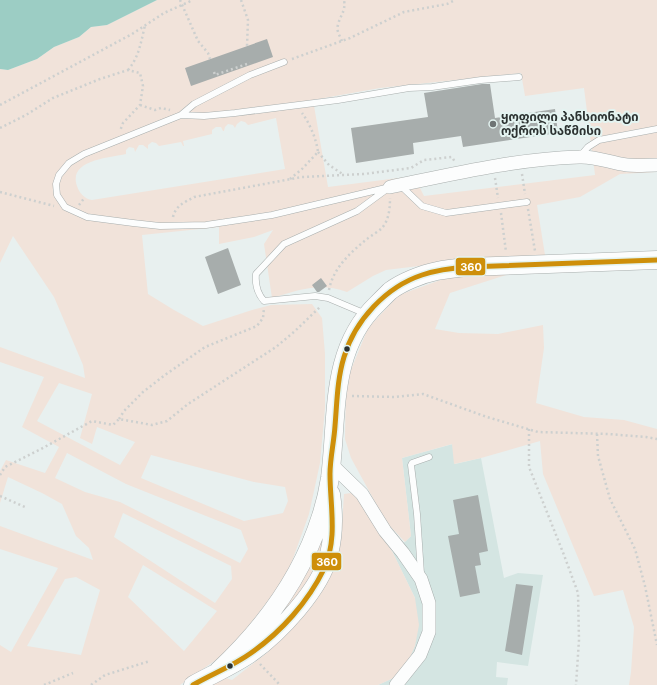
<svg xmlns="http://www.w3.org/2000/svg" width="657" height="685" viewBox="0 0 657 685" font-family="Inter,'Noto Sans Georgian',sans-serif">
  <rect width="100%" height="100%" fill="#e8f0ef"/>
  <path fill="#d4e5e2" d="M453,444L455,464L481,458L504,578L518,573L543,575L528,666L497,662L496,677L508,678L507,685H378L398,676L415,598L393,553L411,536L402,458Z"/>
  <path fill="#f1e3da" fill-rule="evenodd" d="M157,0H657V172L620,174L580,197L537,205L545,255L477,259L386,270L373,276L347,292C318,282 300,290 272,298L264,244L273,230L254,237L219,244V227L142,235L148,294L174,310L203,326L252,310L271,305L312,304L322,318L325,354V408L320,463L314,491L309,514L291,564L277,589L241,636L223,655L180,685H0V645L11,652L58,568L0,549V526L93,560L89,548L76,536L62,504L42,493L8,477L0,503V471L6,460L45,473L59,447L22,427L44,377L0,362V347L85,378L83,365L54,297L13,236L0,263V69L8,70L37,59L54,47L79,37L91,27L107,25ZM521,73L525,96L584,88L595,175L424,196L414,176L328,187L313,100L380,88ZM276,118L285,169L92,200C85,199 79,193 77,186C68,160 108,158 126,154V150L129,147L134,148L135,152L139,145H143L148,149V145L152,142L156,143L159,146L181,142L183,146H184L183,141L212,134V130L216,127H221L223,131H224L225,127L228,124L233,125L235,128L237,124L241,121L245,122L248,125ZM59,383L92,394L80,438L92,444L97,427L135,442L120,465L37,421ZM67,453L126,484L241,530L248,549L240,563L120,502L85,492L55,478ZM151,455L254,482L285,487L288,501L283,513L244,521L141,478ZM123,513L231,566L232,579L215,603L114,537ZM143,565L217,611L184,651L128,597ZM76,577L100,590L81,655L27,646L65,579Z
    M512,273L450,293L435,329L459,333L498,334L543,325L544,348L536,403L584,417L624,420L657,429V685H629L631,672L634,627L623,590L594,596L543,474L540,441L481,458L454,464L452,444L402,458L411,536L405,542L386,522L351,458L345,439L346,382L368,328L399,295L446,278Z
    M351,493L360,501L393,553L415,598L419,625L415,646L407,664L398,676L378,685H210L223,677L232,680L268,652L273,644L312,606L334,565L341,540L344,494Z
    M328,511L325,551L303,590L273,626Z"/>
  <path fill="#9ccdc4" d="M0,0H157L107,25L91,27L79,37L54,47L37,59L8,70L0,69Z"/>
  <path fill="#a7adac" d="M267,39L273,57L191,86L185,68Z
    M482,84H490L495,118L555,109L558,133L463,147L461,136L413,143L414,154L356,163L351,128L428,117L424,93Z
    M228,248L241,285L218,294L205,257Z
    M321,278L327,286L319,292H317L312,285Z
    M478,495L488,551L479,553L481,565L475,566L480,593L460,597L448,536L459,534L453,500Z
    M516,584L533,586L522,655L505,651Z"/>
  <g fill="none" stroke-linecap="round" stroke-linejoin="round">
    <g stroke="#a8aead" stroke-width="7">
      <path id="service" d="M284,62L250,75L194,104L181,115L84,154L69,163L59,175L56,184L57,195L65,207L87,217L133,223L160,226L206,225L272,215L390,187
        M181,115L204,116L235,113L338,100L409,88L432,87L481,80L519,77
        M581,155L588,147L599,140L657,129
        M400,185L422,206L446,213L527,202
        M366,314L328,298L315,296L264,301C257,293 255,284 256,274L284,244L357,211L387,189
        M421,574L417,514L411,465L412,463L429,457"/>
    </g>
    <g stroke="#a8aead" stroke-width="14">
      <path id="minor" d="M390,187C453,174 515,159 579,157C596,156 610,163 627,165C636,166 647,165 657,165
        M331,464L362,494L385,531L403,553L421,579L429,603V632L420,655L396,685"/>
    </g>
    <g stroke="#a8aead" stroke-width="19">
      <path id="secondary" d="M218,671C264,628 302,577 321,516C325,504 328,491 330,478C338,417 329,350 377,304C381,300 386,295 390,291C402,282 422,274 437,271C447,269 457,268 467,267L657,260
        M193,685C211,675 234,665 251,653C279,633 321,589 329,554C334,534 334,514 331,494"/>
    </g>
    <path stroke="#cdd0cf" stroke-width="2.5" stroke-dasharray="2 3" stroke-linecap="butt" d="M180,0L198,41L208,53L210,59
      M241,0L248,20L247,46
      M342,41C340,36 336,31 338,25C340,15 346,12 344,0
      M292,59L350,38L404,12L447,4L455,0
      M128,70C139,57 141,42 145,25
      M214,72L215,75L250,63
      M0,105L132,34L164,13L193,0
      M140,105L155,110L161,108L170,110
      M0,128L26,115L53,98L100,79L128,70L140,73L143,86L140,105L123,123L120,131
      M318,152L329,165L344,175
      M522,174L525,194
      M495,178L498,198
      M290,179L302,169L318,152C316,138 310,124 302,113
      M0,192L54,206
      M79,205L85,197
      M528,209L535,251
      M501,213L506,252
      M173,217C176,205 184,203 194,197L302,177L364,174L411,168L424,160L452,157L455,162
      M329,290C333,268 351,252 367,239C372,235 378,232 382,228C389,220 390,208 390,198
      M352,396L395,397L423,394L487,417L538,432L608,434L646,437L657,439
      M119,419L124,411L143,392L165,375L205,347L257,326L263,318L264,308
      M529,429V467L564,555L578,593L579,640L576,685
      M597,434L598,456L610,499L635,549L645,586L657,645
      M0,475L5,467L41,449L92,421L113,425L119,419L152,425L167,421L188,404L276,347L295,331L321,306
      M0,496L25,507
      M260,664L280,685
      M44,685L73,673
      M91,685L105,675L150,661"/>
    <use href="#service" stroke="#fcfdfd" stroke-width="6"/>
    <use href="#minor" stroke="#fcfdfd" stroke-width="13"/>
    <use href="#secondary" stroke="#fcfdfd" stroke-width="18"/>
    <g stroke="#e4f4f1" stroke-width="8">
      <path id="bus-1" d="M193,685C212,674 233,666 251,653C281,632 308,602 324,569C338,538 330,506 330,474C330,458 334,442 335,426C337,403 337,380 344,357C355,320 386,287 422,275C437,270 452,268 467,267L657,260"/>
    </g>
    <use href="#bus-1" stroke="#ce8f0a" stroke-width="5"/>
  </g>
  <circle fill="#6e7474" stroke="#e4f4f1" stroke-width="1.5" cx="493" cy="124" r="4"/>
  <g fill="#2c3231" stroke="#e4f4f1" stroke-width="1.5">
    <circle cx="347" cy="349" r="3.5"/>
    <circle cx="230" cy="666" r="3.5"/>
  </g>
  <g text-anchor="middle" stroke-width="4" stroke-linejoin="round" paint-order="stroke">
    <g font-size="12" font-weight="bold" fill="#2c3231" stroke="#e4f4f1" text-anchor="start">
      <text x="501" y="121">ყოფილი პანსიონატი<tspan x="501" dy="14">ოქროს საწმისი</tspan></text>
    </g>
  </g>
  <g stroke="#e4f4f1" stroke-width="1.5">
    <rect x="455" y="257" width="31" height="19" rx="4" fill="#ce8f0a"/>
    <rect x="311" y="552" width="31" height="19" rx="4" fill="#ce8f0a"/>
  </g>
  <g font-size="11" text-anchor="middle" font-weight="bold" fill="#fff">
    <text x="471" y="271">360</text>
    <text x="327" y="566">360</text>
  </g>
</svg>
